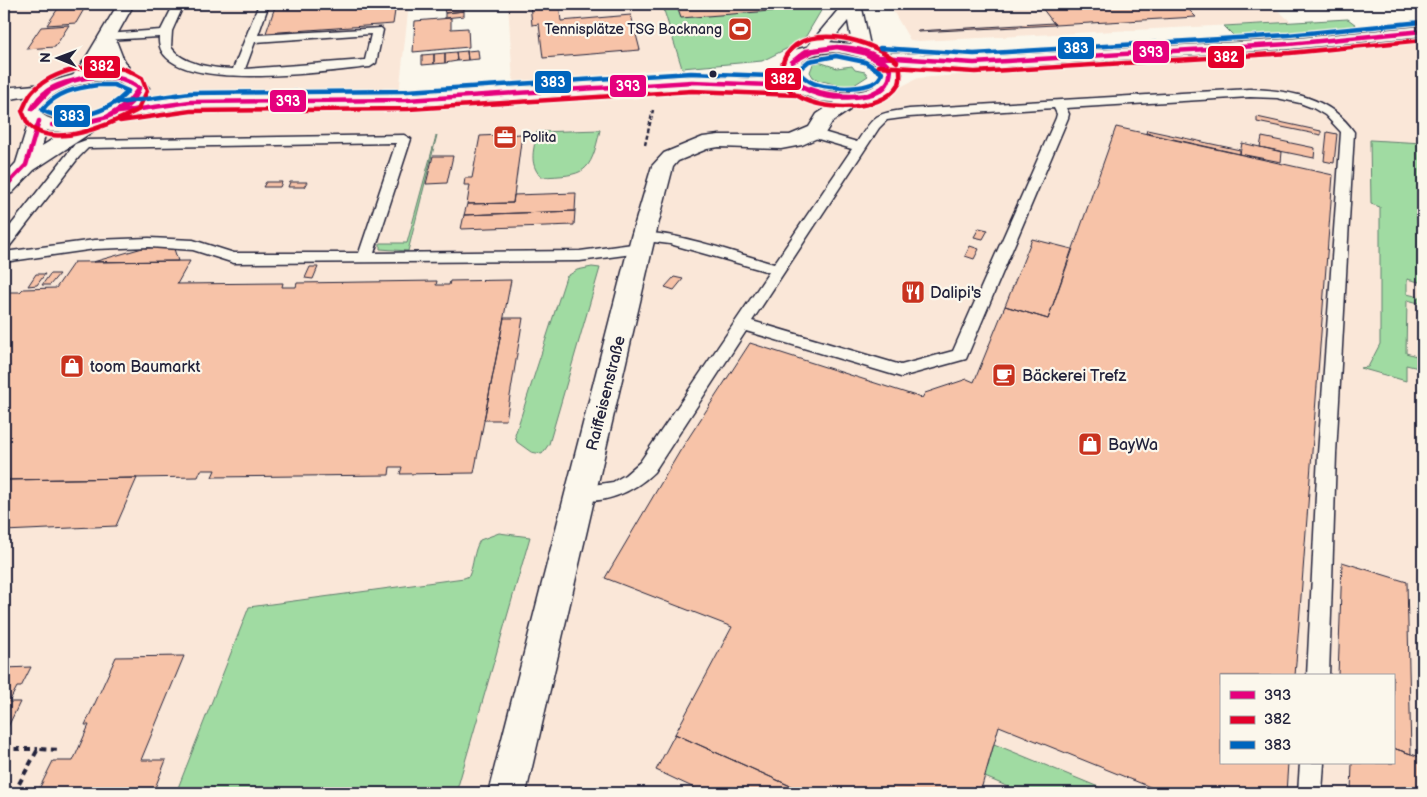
<svg xmlns="http://www.w3.org/2000/svg" width="1427" height="797" viewBox="0 0 1427 797" font-family="'Balsamiq Sans',sans-serif">
<style>
.built{fill:#fae7d8;fill-rule:evenodd}
.green{fill:#a0dba2;stroke:#617e6e}
.building{fill:#f7c3a8;stroke:#22223b}
.lines{fill:none;stroke-linecap:round;stroke-linejoin:round}
.service-casing{stroke:#22223b;stroke-width:3}
.minor-casing{stroke:#22223b;stroke-width:3}
.tertiary-casing{stroke:#22223b;stroke-width:3}
.path-far1{stroke:#22223b;stroke-width:2.5;stroke-dasharray:4 2.5;stroke-linecap:butt}
.path{stroke:#22223b;stroke-width:4;stroke-dasharray:6 4.5;stroke-linecap:butt}
.service{fill:#fbf7ec;fill-rule:evenodd}
.minor{fill:#fbf7ec;fill-rule:evenodd}
.tertiary{fill:#fbf7ec;fill-rule:evenodd}
.bus-1-casing{stroke:#fbf7ec;stroke-width:7}
.bus-2-casing{stroke:#fbf7ec;stroke-width:7}
.bus-3-casing{stroke:#fbf7ec;stroke-width:7}
.bus-1{stroke:#e5007d;stroke-width:4.5}
.bus-2{stroke:#e4002b;stroke-width:4.5}
.bus-3{stroke:#0065bd;stroke-width:4.5}
.bus-dot{fill:#22223b;stroke:#fbf7ec;stroke-width:2}
.labels{text-anchor:middle;stroke-width:4.5;stroke-linejoin:round;paint-order:stroke}
.far-poi-label{font-size:14px;fill:#22223b;stroke:#fbf7ec;text-anchor:end}
.poi-label{font-size:16px;fill:#22223b;stroke:#fbf7ec;text-anchor:start}
.street-label{font-size:16px;fill:#22223b;stroke:#fbf7ec}
.line-badge{stroke:#fbf7ec;stroke-width:2}
.badge-label{font-size:14px;text-anchor:middle;font-weight:bold;fill:#fff}
</style>
<rect width="100%" height="100%" fill="#fbf7ec"/>
<filter id="ink" filterUnits="userSpaceOnUse"><feTurbulence type="fractalNoise" baseFrequency=".02" numOctaves="2"/><feDisplacementMap in="SourceGraphic" scale="10" xChannelSelector="R" yChannelSelector="G"/><feConvolveMatrix kernelMatrix="1 2 1 2 8 2 1 2 1" color-interpolation-filters="sRGB"/></filter>
<g filter="url(#ink)">
<path class="built" d="M4,4H409L397,111L522,105L773,90L807,100L857,101L894,90L918,78L1423,41V793H4ZM1221,676H1393V763H1221Z
M508,4H662L682,68L513,82Z
M889,4H1271L1291,22L919,41L910,40Z"/>
<path class="green" d="M662,4H825L806,36L788,48L762,61L682,68Z
M1348,19L1367,33L1241,43L1224,26Z
M819,62L837,68L852,66L855,70L865,72L868,76L854,85L842,86L818,80L813,77L810,72L813,64Z
M600,130C590,175 585,175 541,177C528,163 534,149 537,132Z
M437,135L408,251L380,249V243H407L436,136Z
M1370,140L1423,143V283L1407,279V294L1423,298V304L1407,300L1406,353L1423,358V369L1406,365V381L1360,368L1368,367L1380,344V207L1371,204Z
M592,267L600,268L549,444L542,454L531,452L517,442L515,435L566,277L577,270Z
M499,533L530,537L456,793H176L249,607L464,578L469,576C474,564 473,552 480,540Z
M994,744L1113,793H1023L985,777Z"/>
<path class="building" d="M61,4H87L76,23L47,25Z
M276,4H396L393,24L266,33Z
M444,4H464V7L444,9Z
M530,4H559L561,21L631,15L640,50L543,58L539,24L532,25Z
M676,4H807L809,8L681,18Z
M1039,4H1183L1196,17L1055,25Z
M464,7V11L445,13L444,9Z
M464,11V16L445,18V13Z
M451,18V29L468,28L469,47L413,52L415,21Z
M1054,23L1055,25L918,32L917,31Z
M69,25L55,47L26,49L41,27Z
M478,50L479,59L468,60L467,51Z
M467,51L468,60L457,61L456,52Z
M456,52L457,61L445,63V53Z
M445,53V63L434,64V54Z
M434,54V64L422,65V55Z
M1257,117L1321,131V135L1257,122Z
M1116,127L1333,175L1295,676H1221V763H1288L1286,793H1165L999,726L980,793H806L675,734L732,627L605,578L680,451L750,343L922,398L925,393L967,379L974,382L1005,306L1048,319Z
M1147,130L1240,150V154L1146,133Z
M1327,132L1337,134L1334,163L1324,161Z
M522,134L513,203L467,204L470,185H464L465,178H472L480,136Z
M1262,137L1315,148L1314,158L1260,147Z
M1242,143L1282,152L1281,162L1240,154Z
M433,156H453L447,183L426,184Z
M266,182H282L280,187H263Z
M290,182H307L304,187H288Z
M576,193L575,211L464,215L467,204L513,203L514,195Z
M575,211L574,225L461,229L464,215Z
M979,228L988,230L983,239L974,237Z
M1032,239L1072,249L1048,319L1005,306Z
M171,240L178,261L93,262Z
M970,246L979,249L974,259L965,256Z
M190,261L177,284L283,283L282,287H296L297,283L437,281L436,285H449L450,281L511,280L474,473L400,474L402,467H390L389,475L212,477L215,470H201L198,477L4,480V289H10L8,292H20L23,289L56,288L74,262Z
M310,267H318L313,279L305,278Z
M36,274H45L37,285L28,286Z
M50,274H59L50,285H42Z
M674,277L683,279L674,290L665,287Z
M504,318H523L506,420H484Z
M137,478L116,526L4,531V480Z
M1342,562L1407,582L1411,754L1393,748V676H1338Z
M184,656L141,760H166L153,793H37L53,761H73L89,725H85L116,657Z
M31,667L21,687H17L9,702H20L4,735V668Z
M675,734L806,793H705L656,770Z
M1393,748L1423,758V793H1351L1352,763H1393Z"/>
<g class="lines">
<g class="service-casing">
<path id="service" d="M174,4H184L172,31L171,47C183,65 213,68 233,69L259,4H269L258,35L381,28L383,30L376,63L370,67C336,70 154,98 159,37L106,40L100,37L106,34L161,30ZM371,34L365,60L245,69L255,42Z
M1250,89C1290,90 1330,97 1354,132L1336,454L1329,676H1307L1318,454L1341,132L1325,115L1313,108L1300,103L1277,98L1250,97L1066,108L1069,114L1068,118L966,359L901,377L746,331L654,472C634,492 601,507 573,498L570,493L573,488L613,482L625,475L640,462L769,272L670,244L638,240L636,237L638,234C663,227 745,256 774,264L852,149L808,136L807,133L808,130L813,129L857,142C876,113 875,114 909,109ZM1054,108L1057,114L1056,118L953,351L901,365L752,321L879,128L887,120L909,117Z
M404,135L411,139L374,253L580,251L640,243L645,245L647,248L645,251L640,253L580,261L234,263L193,250L149,247L95,249L4,262V252L95,240L149,238L193,240L234,253H359L396,143L88,148L79,157L9,247L4,249V234L75,144L86,140Z
M1300,763H1324L1322,793H1298Z"/>
</g>
<g class="minor-casing">
<path id="minor" d="M118,4H134L115,38L122,56L134,77L132,81L125,83L118,81L105,57L87,82L80,84L73,82L71,78L84,61Z
M843,4H861L871,50L868,54L862,55L856,54L853,50L848,21L821,53L815,54L809,53L806,49L809,45Z
M856,91L863,93L866,97L863,101L832,122L824,135L802,145L781,149L719,147L707,149L678,161L673,167L655,237L526,793H488L631,237L652,166L664,153L703,137L719,135H790L809,127L817,114L849,93Z
M39,115L46,117L49,121L42,146L87,118L94,116L101,118L104,122L101,126L34,170L12,193L4,195V176L16,163L29,121L32,117Z"/>
</g>
<g class="tertiary-casing">
<path id="tertiary" d="M1423,26V36L1289,49L974,69L898,64L902,74L899,83L889,94L881,98L852,104L820,101L795,92L692,88L407,106L190,108L123,117L97,127L64,132L50,131L32,125L22,111L29,96L4,100V88C19,86 36,86 50,82C81,73 126,55 149,88L141,103L190,96L407,94L692,76L783,80L779,70L784,59L794,50L828,42L852,44L881,52L974,57L1289,39ZM835,52C847,53 904,64 876,85C859,98 804,94 797,70C804,54 820,53 835,52ZM97,81L118,82L129,89C119,112 63,132 42,114L44,103C57,88 79,84 97,81Z"/>
</g>
<path class="path-far1" d="M645,145L653,110"/>
<path class="path" d="M4,749H38
M14,793L38,749L60,750"/>
<use href="#service" class="service"/>
<use href="#minor" class="minor"/>
<use href="#tertiary" class="tertiary"/>
<g class="bus-1-casing">
<path id="bus-1" d="M837,47C857,48 876,51 889,67
M837,47L864,53L889,67
M879,57L974,63L1289,44L1423,31
M792,62L806,51L837,47
M792,62L813,51L837,47
M72,81C96,73 118,73 139,88
M72,81C96,75 118,74 139,88
M794,82C817,95 841,98 868,95
M794,82C816,99 841,100 868,95
M868,95C881,90 894,83 889,67
M868,95C883,92 890,85 891,69L889,67
M32,109C40,92 54,85 72,81
M32,109L49,91L72,81
M119,112L190,102L407,100L692,82L798,86
M107,117L126,105L139,88
M107,117C122,111 135,104 139,88
M52,125L77,124L107,117
M52,125L80,124L107,117
M4,188L26,165L39,121"/>
</g>
<g class="bus-2-casing">
<path id="bus-2" d="M897,62C873,40 809,22 787,54C783,59 782,67 780,73C782,77 784,83 787,87C807,113 882,115 899,84C901,80 900,74 900,69
M878,66L975,72L1290,53L1423,40
M136,111C111,124 53,150 29,125C26,121 24,115 22,111C25,105 28,96 33,91C54,69 96,62 124,69C130,71 136,75 142,78L147,91L138,110
M120,121L191,111L408,109L692,91L798,95"/>
</g>
<g class="bus-3-casing">
<path id="bus-3" d="M880,48L974,54L1288,35L1422,22
M836,56L865,62L882,73C877,93 827,89 813,83C806,80 802,76 797,71L809,61Z
M98,85H114L128,91C109,113 68,125 42,110C56,92 76,88 98,85Z
M118,103L190,93L407,91L691,73L798,77"/>
</g>
<use href="#bus-1" class="bus-1"/>
<use href="#bus-2" class="bus-2"/>
<use href="#bus-3" class="bus-3"/>
</g>
</g>
<defs>
<g id="stadium-square" transform="scale(1.25)"><rect x="-9" y="-9" width="18" height="18" rx="4" fill="#c8321e" stroke="#fbf7ec"/><path d="M0-5a6.5 5 0 1 0 0 10a6.5 5 0 1 0 0-10ZM-3.5-1.8h7v3.6h-7Z" fill="#fff"/></g>
<g id="office-square" transform="scale(1.25)"><rect x="-9" y="-9" width="18" height="18" rx="4" fill="#c8321e" stroke="#fbf7ec"/><path d="M-6-3h4V-5.5h4V-3h4V5H-6ZM-1-4.5V-3h2v-1.5ZM-6 0V1H6V0Z" fill="#fff"/></g>
<g id="restaurant-square" transform="scale(1.25)"><rect x="-9" y="-9" width="18" height="18" rx="4" fill="#c8321e" stroke="#fbf7ec"/><path d="M-5-6h1v4h1v-4h1v4h1v-4h1v5L-1.5 .5V6h-2V.5L-5-1ZM5-6V6H3V1.5H1.5Q1.5-4 5-6Z" fill="#fff"/></g>
<g id="shop-square" transform="scale(1.25)"><rect x="-9" y="-9" width="18" height="18" rx="4" fill="#c8321e" stroke="#fbf7ec"/><path d="M-5-2.5h2.3a2.7 3.5 0 0 1 5.4 0H5L5.5 6h-11ZM-1.5-2.5h3a1.5 2.3 0 0 0-3 0Z" fill="#fff"/></g>
<g id="cafe-square" transform="scale(1.25)"><rect x="-9" y="-9" width="18" height="18" rx="4" fill="#c8321e" stroke="#fbf7ec"/><path d="M-5.5-4.5H6V0H3Q3 3.5 0 3.5H-2.5Q-5.5 3.5-5.5 0ZM3-3.2v2h1.7v-2ZM-6 4.5H4V6H-6Z" fill="#fff"/></g>
</defs>
<g fill-rule="evenodd">
<use href="#stadium-square" x="740" y="29"/>
<use href="#office-square" x="505" y="137"/>
<use href="#restaurant-square" x="913" y="292"/>
<use href="#shop-square" x="72" y="366"/>
<use href="#cafe-square" x="1004" y="375"/>
<use href="#shop-square" x="1090" y="444"/>
</g>
<circle class="bus-dot" cx="713" cy="74" r="4.5"/>
<g class="labels">
<g class="far-poi-label">
<text x="722" y="34">Tennisplätze TSG Backnang</text>
<text x="522" y="142" text-anchor="start">Polita</text>
</g>
<g class="poi-label">
<text x="930" y="298">Dalipi's</text>
<text x="90" y="372">toom Baumarkt</text>
<text x="1022" y="381">Bäckerei Trefz</text>
<text x="1108" y="450">BayWa</text>
</g>
<g class="street-label">
<text transform="translate(605 393) rotate(-76)" y="6">Raiffeisenstraße</text>
</g>
</g>
<g class="line-badge">
<rect x="1057" y="36" width="38" height="24" rx="5" fill="#0065bd"/>
<rect x="1132" y="40" width="38" height="24" rx="5" fill="#e5007d"/>
<rect x="1207" y="45" width="38" height="24" rx="5" fill="#e4002b"/>
<rect x="83" y="55" width="38" height="24" rx="5" fill="#e4002b"/>
<rect x="764" y="67" width="38" height="24" rx="5" fill="#e4002b"/>
<rect x="534" y="70" width="38" height="24" rx="5" fill="#0065bd"/>
<rect x="609" y="74" width="38" height="24" rx="5" fill="#e5007d"/>
<rect x="269" y="89" width="38" height="24" rx="5" fill="#e5007d"/>
<rect x="53" y="104" width="38" height="24" rx="5" fill="#0065bd"/>
</g>
<g class="badge-label">
<text x="1076" y="53">383</text>
<text x="1151" y="57">393</text>
<text x="1226" y="62">382</text>
<text x="102" y="71">382</text>
<text x="783" y="84">382</text>
<text x="553" y="87">383</text>
<text x="628" y="91">393</text>
<text x="288" y="106">393</text>
<text x="72" y="121">383</text>
</g>
<rect width="1427" height="797" fill="none" stroke="#fbf7ec" stroke-width="20"/>
<rect x="10" y="10" width="1407" height="777" fill="none" stroke="#22223b" stroke-width="2" filter="url(#ink)"/>
<rect x="1220" y="674" width="175" height="90" fill="#fbf7ec" stroke="#a4a2a5"/>
<rect x="1230" y="691" width="25" height="8" fill="#e5007d" stroke="#a4a2a5"/>
<text x="1264" y="700" font-size="15" fill="#22223b">393</text>
<rect x="1230" y="716" width="25" height="8" fill="#e4002b" stroke="#a4a2a5"/>
<text x="1264" y="724" font-size="15" fill="#22223b">382</text>
<rect x="1230" y="741" width="25" height="8" fill="#0065bd" stroke="#a4a2a5"/>
<text x="1264" y="750" font-size="15" fill="#22223b">383</text>
<g transform="translate(58 58) rotate(271)" stroke="#fbf7ec" stroke-width="4" paint-order="stroke">
<path d="M0-4L9 19L0 12L-9 19Z" fill="#22223b"/>
<text y="-8" font-size="14" font-weight="bold" text-anchor="middle" fill="#22223b">N</text>
</g>
</svg>
